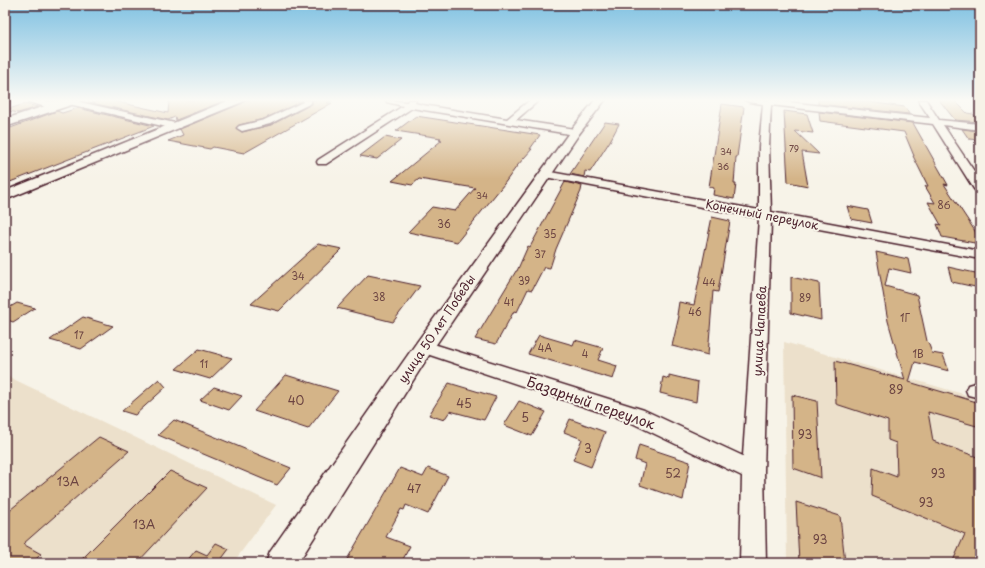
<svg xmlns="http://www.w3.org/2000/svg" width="985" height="568" viewBox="0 0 985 568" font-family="'Playpen Sans',sans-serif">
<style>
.built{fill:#ece0cb}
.building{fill:#d4b488;stroke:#4a1f2b}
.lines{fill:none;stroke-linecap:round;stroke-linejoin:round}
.minor-casing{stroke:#4a1f2b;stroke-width:3}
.tertiary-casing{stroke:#4a1f2b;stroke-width:3}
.secondary-casing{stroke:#4a1f2b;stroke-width:3}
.minor{fill:#f7f3e8;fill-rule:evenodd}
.tertiary{fill:#f7f3e8;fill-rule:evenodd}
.secondary{fill:#f7f3e8;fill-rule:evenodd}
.labels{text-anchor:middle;stroke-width:4;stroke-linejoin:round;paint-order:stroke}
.far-number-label{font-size:9px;fill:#6c4442}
.number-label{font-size:10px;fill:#6c4442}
.street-label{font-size:12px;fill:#4a1f2b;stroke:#f7f3e8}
.near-number-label{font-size:12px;fill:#6c4442}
.near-street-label{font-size:14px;fill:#4a1f2b;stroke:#f7f3e8}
</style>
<rect width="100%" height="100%" fill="#f7f3e8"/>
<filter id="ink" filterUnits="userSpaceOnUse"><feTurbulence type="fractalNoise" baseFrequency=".025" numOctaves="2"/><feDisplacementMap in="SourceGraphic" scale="8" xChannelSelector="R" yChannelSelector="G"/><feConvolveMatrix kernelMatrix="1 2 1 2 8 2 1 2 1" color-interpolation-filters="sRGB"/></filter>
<g filter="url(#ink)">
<path class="built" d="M784,342L980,399V563H787Z
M5,375L276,505L233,563H5Z"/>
<path class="building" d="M101,100H109L168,113L169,100H226L176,120L175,117L168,120L92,103Z
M245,100L302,101L264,119L239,125L236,128L242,132L271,125L312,104V100H332L327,103H332L244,153L213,147L210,149L168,141L183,135L180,129L243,103Z
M818,100H854L905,107L909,114L818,104Z
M939,100H954L967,113L973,114L980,122L955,120Z
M25,104L38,107L18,113L5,110Z
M722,104L744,107L737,157H736L734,184H736L734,199L713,195L714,188L709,187Z
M78,108L154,126L5,184V130L57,111L62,113Z
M784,111L807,114L813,133L795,131L819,154L802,152L808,186L788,182Z
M819,112L913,123L948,185L944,184L975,231L980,244L942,237L937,224L941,225L928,202L935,203L925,186H928L913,156H914L904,132L820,121Z
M416,116L540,135L530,149H532L517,166L504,184L457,242L408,232L432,207L455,211L475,188L419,179L412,185L392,181L442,140L439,139L441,138L396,131Z
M605,122L619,124L610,141L590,172L585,171L584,177L570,174Z
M962,129L980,131L978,140L969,139Z
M385,137L401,140L377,159L360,156Z
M565,182L582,186L581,191L556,249L550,268L544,267L532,290L528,289L517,312L514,311L496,344L475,339L516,271H517L528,246L530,247Z
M847,206L868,210L872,223L851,219Z
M712,217L730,221L718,292L713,291L708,355L672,346L679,316L677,315L679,302L694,305Z
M318,244L342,249L279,311L251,304Z
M876,252L908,259L911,273L889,268L885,286L917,295L927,341L928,342L932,353L943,355L949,371L915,362L909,382L980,403V427L928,412L933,441L980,458V563H952L965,534L872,496L873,468L897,477L896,443L888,440V421L836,404L835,361L905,380L888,321Z
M948,267L980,274V288L952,282Z
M368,275L420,286L393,322L337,308Z
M791,277L819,283L821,320L791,313Z
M17,303L35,308L13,322L5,319V310Z
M83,317L113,326L81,349L50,340Z
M539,335L573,345L575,340L603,348L598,360L617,366L613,379L528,354Z
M199,349L232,358L210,379L176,369Z
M286,375L338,391L308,429L254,411Z
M669,375L698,382L696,402L660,393L663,377L669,379Z
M159,379L166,387L135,415L122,411Z
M449,383L496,397L484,420L450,411L444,420L429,415Z
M214,387L242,396L229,410L200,400Z
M792,395L817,401L821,478L793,468Z
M519,401L546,412L532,436L504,425Z
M570,419L605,432L591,467L573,460L582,439L564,432Z
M174,420L291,468L277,485L158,435Z
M99,437L129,451L23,544L41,554L32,563H5V514Z
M639,445L690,462L683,500L640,485L645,464L635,460Z
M400,468L423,477L428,468L448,476L428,514L406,505L404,510L401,509L386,537L410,546L401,563H345Z
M170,471L207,488L137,563H78Z
M796,502L840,516L845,563H799Z
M216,543L229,549L220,561L225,563H185L196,550L207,555Z"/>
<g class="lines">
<g class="minor-casing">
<path id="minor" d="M28,100L46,101L71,100L175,123L180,126L175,129L69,104L46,107L29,102Z
M303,100H311V103L270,124L242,131L237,128L239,126L264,120L303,102Z
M386,100L407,102L408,100H416L415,103L423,105L507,119L530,100H539L516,120L575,129L580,132L575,135L412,108L326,164H318L317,162L318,160L403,106L387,102Z
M745,100H771L930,118L918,100H926L939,120L980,124V130L943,125L980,180V192L976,191L974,189L933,124L771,105L769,147L771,212L980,251V259L771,220L764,471L766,563H740L742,476L630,422L418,351L415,347L418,343L424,341L644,410L743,456L759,218L545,177L540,174L545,171L759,210V147L763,104L749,102Z
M975,383L980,384V398L968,395L966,390L968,385Z"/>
</g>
<g class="tertiary-casing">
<path id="tertiary" d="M230,100H244L242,102L5,200V191Z
M595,100H605L579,134L431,352L298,563H266L270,552L417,342L571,130Z"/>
</g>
<g class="secondary-casing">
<path id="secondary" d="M64,100H82L80,102L5,127V119Z"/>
</g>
<use href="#minor" class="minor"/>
<use href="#tertiary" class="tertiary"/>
<use href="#secondary" class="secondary"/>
</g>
</g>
<linearGradient id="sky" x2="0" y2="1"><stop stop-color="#7fc1e2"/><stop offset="0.56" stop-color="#fbfaf5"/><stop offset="1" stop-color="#fbfaf5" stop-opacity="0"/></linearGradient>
<rect width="985" height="179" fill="url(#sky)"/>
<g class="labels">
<g class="far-number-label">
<text x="794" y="152">79</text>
<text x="726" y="155">34</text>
<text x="723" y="170">36</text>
<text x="482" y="199">34</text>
</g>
<g class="number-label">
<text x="944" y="209">86</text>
<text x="444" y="228">36</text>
<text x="550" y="238">35</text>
<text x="540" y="258">37</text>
<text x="298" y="280">34</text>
<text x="524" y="285">39</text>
<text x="709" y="286">44</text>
<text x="379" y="301">38</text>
<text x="805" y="302">89</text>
<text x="509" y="306">41</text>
<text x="695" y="316">46</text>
<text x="905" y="322">1Г</text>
<text x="79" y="339">17</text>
<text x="545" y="352">4А</text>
<text x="585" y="358">4</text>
<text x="918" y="358">1В</text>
<text x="204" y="368">11</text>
</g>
<g class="street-label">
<text transform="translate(762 215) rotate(11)" y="4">Конечный переулок</text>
<text transform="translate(437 329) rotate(-56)" y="4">улица 50 лет Победы</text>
<text transform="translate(760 331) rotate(-87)" y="4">улица Чапаева</text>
</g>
<g class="near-number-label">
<text x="896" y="394">89</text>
<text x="296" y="405">40</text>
<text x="464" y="408">45</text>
<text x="525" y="422">5</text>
<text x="805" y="439">93</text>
<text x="588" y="453">3</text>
<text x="673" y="478">52</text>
<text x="938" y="478">93</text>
<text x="68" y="486">13А</text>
<text x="414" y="493">47</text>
<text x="926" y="507">93</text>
<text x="144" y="529">13А</text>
<text x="820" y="544">93</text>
</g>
<g class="near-street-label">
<text transform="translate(591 403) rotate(19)" y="5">Базарный переулок</text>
</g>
</g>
<rect width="985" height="568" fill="none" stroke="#f7f3e8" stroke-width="20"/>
<rect x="10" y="10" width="965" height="548" fill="none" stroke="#4a1f2b" stroke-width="1.5" filter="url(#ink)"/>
</svg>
